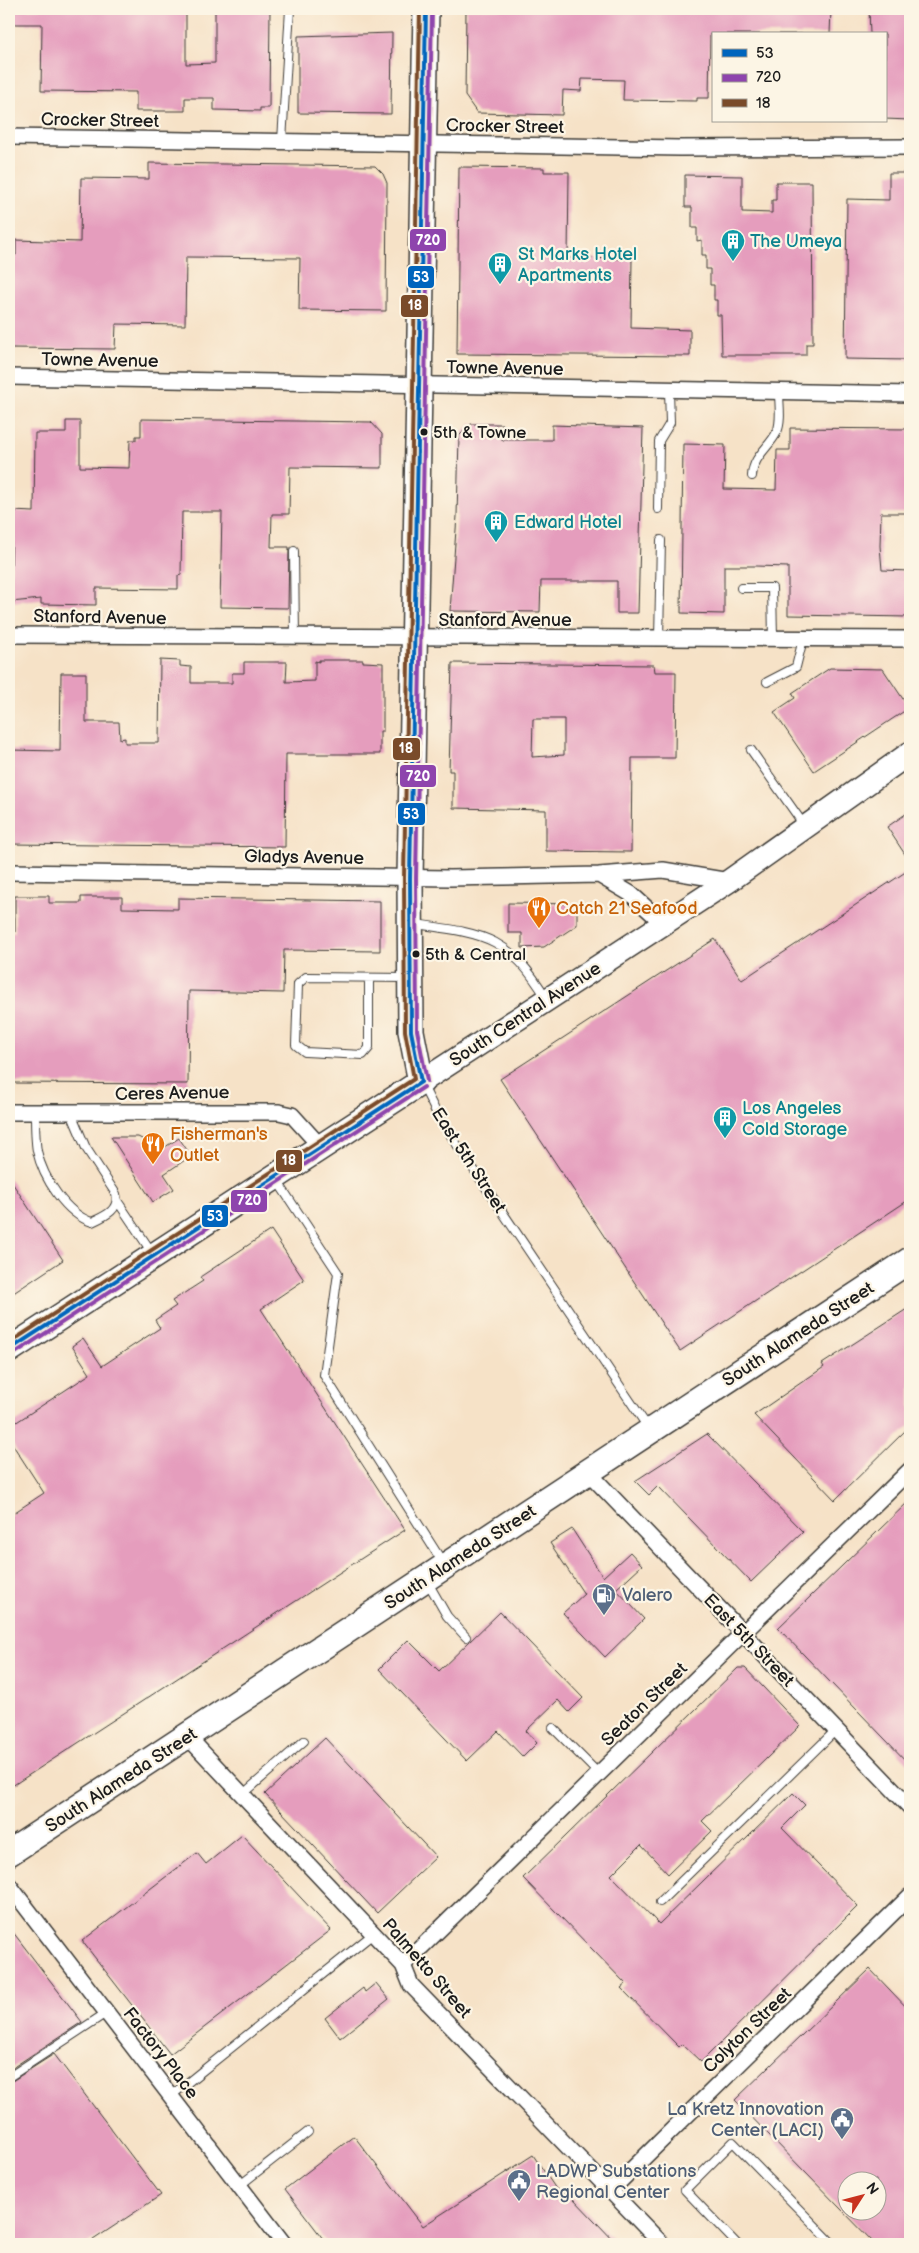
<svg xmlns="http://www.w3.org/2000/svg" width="919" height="2253" viewBox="0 0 919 2253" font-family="'Balsamiq Sans',sans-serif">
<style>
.building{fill:#e59dbd;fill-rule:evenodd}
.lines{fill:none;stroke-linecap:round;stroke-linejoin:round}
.lane-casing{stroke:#3d3a36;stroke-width:10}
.street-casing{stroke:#3d3a36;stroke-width:18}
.secondary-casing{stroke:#3d3a36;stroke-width:25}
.primary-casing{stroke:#3d3a36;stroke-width:28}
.lane{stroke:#fff;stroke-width:8}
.street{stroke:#fff;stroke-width:15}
.secondary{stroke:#fff;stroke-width:22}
.primary{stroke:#fff;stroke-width:25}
.bus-1-casing{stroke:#fcf5e5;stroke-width:8}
.bus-2-casing{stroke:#fcf5e5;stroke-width:8}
.bus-3-casing{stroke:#fcf5e5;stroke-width:8}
.bus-1{stroke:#0065bd;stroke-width:4}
.bus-2{stroke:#8e44ad;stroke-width:4}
.bus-3{stroke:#7a4b2a;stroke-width:4}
.bus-dot{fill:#1c1c1c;stroke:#fcf5e5;stroke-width:2}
.labels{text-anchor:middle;stroke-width:4.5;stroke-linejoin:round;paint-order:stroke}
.bus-label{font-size:17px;fill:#1c1c1c;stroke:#fcf5e5;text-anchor:start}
.street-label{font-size:18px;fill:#1c1c1c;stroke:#fcf5e5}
.culture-label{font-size:18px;fill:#0d838f;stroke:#fcf5e5;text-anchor:start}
.food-label{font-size:18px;fill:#c56008;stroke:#fcf5e5;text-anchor:start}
.service-label{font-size:18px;fill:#4e5e75;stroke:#fcf5e5;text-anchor:start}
.line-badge{stroke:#fcf5e5;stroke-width:2}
.badge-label{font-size:14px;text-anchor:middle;font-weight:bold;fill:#fff}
</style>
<rect width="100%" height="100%" fill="#fcf5e5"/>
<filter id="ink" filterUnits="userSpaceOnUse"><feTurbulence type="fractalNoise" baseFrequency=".02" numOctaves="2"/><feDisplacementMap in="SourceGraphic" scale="10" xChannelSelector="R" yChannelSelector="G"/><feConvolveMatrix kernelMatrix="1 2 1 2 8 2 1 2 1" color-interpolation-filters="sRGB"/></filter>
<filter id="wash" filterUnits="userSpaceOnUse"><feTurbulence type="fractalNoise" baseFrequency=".0096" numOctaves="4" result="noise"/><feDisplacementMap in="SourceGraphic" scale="20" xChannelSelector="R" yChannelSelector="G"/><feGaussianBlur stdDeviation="1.12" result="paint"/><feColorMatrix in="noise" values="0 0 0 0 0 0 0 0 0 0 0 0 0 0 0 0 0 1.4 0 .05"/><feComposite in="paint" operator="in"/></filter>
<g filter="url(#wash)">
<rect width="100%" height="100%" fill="#f6e2c7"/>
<g id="blocks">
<path class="building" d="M9,9H186V64L215,63V9H270L269,108H260V111L214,110V98H185V111H136V92L41,91L42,24H9Z
M466,9H831L830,34H710L709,98H697V101L623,100L624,80L582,79L581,91L563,90L562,115L477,113L465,96Z
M869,9H910V120L885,119V34H870Z
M392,33L391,114L298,113V36Z
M149,163L375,166L383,174L387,183L386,311L299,310L300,258L186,257L185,325L116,324L115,349L9,348V255H16V240L80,242L81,178L149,179Z
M459,167L544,168V172H569L568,258L632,259L631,328L690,330V356L457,354Z
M889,173H910V360L845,359L847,199L889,200Z
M685,175L742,176V212L772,213V200H776V182H812L813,344H806V355H722L721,315H717V300H714V285H710V269H706V255H702V240L697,241V228H692V207H685Z
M141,419L371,422L382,434V468L290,467L289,514H272L271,547H289L288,608L220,607L222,512H182L181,575L178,576V589L96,588V605L41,604V599L11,602L12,511L34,512L35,433H66V421H80V467L129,468L130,440H136V436H141Z
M471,424H503L502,440H552V425L643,428L638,613H617V581H541L540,612L450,611L457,516L459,436Z
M790,428L910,429V513H881L880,546L882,570L910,571V617L788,615V567L756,566H724V614L681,613L683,444L725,445L724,489L776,490L777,450H790Z
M160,660L180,661V666L191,667V683H232V673H244V662H287L286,682L315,681V661L319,662V660H363V662L383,663V731H380V754H286L285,847L9,844V750L60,751L61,673H86V722H119L120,739L125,738V743H159Z
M452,663L654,665L655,672H676L675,758H632L631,852L546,851V810L453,808V771H449ZM533,719H564V755L532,757Z
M830,668L883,669L909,708L814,771L774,712L795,698L792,693Z
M910,811V862L887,827Z
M910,869V1199L680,1351L500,1079L715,939L742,980Z
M15,896H49V903H81V897H122V908L178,909V898L380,901V951L284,950L283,993L189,991L188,1084L9,1083V932H15Z
M508,903L577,904V925L544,947L522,948V933H508Z
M111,1137H138L162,1149L179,1138L191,1156L164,1174L174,1189L153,1202Z
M9,1178L63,1260L9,1296Z
M271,1230L304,1280L261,1309L405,1530L9,1788V1516L44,1493L9,1439V1427L90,1374L72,1346L83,1338L102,1366L160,1328L155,1320L176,1306L172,1301L203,1281L200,1277Z
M910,1307V1426L835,1500L754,1415L824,1367L822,1364Z
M707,1434L803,1532L751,1582L658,1486L649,1495L635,1481Z
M910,1500V1765L778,1628Z
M572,1529L603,1577L630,1552L642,1565L616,1589L644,1619L605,1657L563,1613L584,1594L550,1543Z
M500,1612L583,1698L569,1712L558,1700L526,1731L537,1743L523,1757L498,1731L467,1761L379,1669L408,1640L439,1671Z
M738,1668H745L800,1726L702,1821L712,1831L668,1874L641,1845L611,1875L659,1924L793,1793L805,1805L782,1828L858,1906L701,2062L682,2044L679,2047L621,1988L626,1984L523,1878Z
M325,1738L436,1857L377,1913L265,1794Z
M242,1835L331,1930L170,2054L82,1941L197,1853L206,1864Z
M9,1927L82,2022L9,2070Z
M870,1969L910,2011V2244H875L735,2100ZM846,2180H876V2210H846Z
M376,1983L389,1999L340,2038L325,2018L363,1988L365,1992Z
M54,2054L161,2195L87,2244H9V2083Z
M354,2136L423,2226L533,2155L556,2189L573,2198L617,2244H327L285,2189Z"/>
</g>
</g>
<g filter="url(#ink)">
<use href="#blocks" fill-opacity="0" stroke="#3d3a36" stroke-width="1"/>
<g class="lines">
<g class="lane-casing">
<path id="lane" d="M282,141L290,9
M752,476C753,456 769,448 777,432C782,421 779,404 779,392
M658,509L659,441L670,423L669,390
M294,551L295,638
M741,588H772L773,639
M659,639L661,540
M767,682L796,667L803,639
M751,750L804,825
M415,924C485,934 508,935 547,999
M369,978V1048L363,1055L305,1052L296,1045L298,984L306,977L407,978
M423,1086L439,1118L649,1429
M35,1112C35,1125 35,1139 37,1151C43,1178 66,1214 92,1222C105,1216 120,1210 116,1194L86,1148L71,1113
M276,1179L338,1273L324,1375L443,1563
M118,1202L153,1254
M427,1581L447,1616L466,1637
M553,1728L599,1774
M242,1795L304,1741
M660,1902L836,1730
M9,2077L106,2013
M171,2096L373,1934
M239,2186L308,2132
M737,2244L685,2190L733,2142L833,2244"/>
</g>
<g class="street-casing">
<path id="street" d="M9,137L680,148L910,147
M9,377L910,394
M9,635L910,639
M9,872L450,878L599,875L663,870L729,881
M599,875L631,894L664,924
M9,1112H279L292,1115L321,1147
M588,1472L910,1807
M187,1736L403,1965L411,1985L662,2244
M9,1885L284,2244
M403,1965L910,1470
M610,2191L910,1896"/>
</g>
<g class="secondary-casing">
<path id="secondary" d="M421,1082L729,881L910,753"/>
</g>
<g class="primary-casing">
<path id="primary" d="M9,1350L421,1082L411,1031L410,878L426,9
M9,1853L910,1260"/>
</g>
<use href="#lane" class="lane"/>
<use href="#street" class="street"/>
<use href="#secondary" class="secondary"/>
<use href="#primary" class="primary"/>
<g class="bus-1-casing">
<path id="bus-1" d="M421,1082L411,1031L410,878L426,9
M9,1350L421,1082"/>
</g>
<g class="bus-2-casing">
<path id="bus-2" d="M427,1081L417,1030L416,878L432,9
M12,1355L424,1087"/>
</g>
<g class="bus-3-casing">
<path id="bus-3" d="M9,1343L414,1079L405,1031L404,878L420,9"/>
</g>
<use href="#bus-1" class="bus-1"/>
<use href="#bus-2" class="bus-2"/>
<use href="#bus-3" class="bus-3"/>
</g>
</g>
<defs>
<g id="building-pin" transform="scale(1.25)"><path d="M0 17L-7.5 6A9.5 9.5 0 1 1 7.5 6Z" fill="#0f9aa8" stroke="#fcf5e5"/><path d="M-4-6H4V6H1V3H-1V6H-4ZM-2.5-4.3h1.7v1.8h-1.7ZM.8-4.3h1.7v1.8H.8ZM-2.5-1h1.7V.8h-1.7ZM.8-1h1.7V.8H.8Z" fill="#fff"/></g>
<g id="restaurant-pin" transform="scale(1.25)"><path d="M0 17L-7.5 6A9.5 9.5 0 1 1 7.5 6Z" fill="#e8710a" stroke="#fcf5e5"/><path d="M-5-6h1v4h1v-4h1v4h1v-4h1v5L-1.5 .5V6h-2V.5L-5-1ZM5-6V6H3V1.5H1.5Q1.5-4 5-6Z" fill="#fff"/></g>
<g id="fuel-pin" transform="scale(1.25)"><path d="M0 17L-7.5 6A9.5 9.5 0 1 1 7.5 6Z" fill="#5c6f8a" stroke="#fcf5e5"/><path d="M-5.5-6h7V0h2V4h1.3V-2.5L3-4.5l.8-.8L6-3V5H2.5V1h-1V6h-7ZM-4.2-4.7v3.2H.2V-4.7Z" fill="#fff"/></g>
<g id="civic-pin" transform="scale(1.25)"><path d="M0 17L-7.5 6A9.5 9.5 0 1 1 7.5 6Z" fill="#5c6f8a" stroke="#fcf5e5"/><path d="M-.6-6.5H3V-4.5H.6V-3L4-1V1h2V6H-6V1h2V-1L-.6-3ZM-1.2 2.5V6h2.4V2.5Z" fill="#fff"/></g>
</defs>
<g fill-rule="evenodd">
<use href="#building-pin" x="733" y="241"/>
<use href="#building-pin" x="500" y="264"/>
<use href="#building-pin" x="496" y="522"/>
<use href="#restaurant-pin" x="539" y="908"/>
<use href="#building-pin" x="725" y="1118"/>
<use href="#restaurant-pin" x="153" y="1144"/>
<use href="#fuel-pin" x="604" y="1595"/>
<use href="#civic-pin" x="842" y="2119"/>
<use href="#civic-pin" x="519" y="2181"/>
</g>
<g class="bus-dot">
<circle cx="424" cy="432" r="4.5"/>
<circle cx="416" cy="954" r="4.5"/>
</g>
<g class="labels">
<g class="bus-label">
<text x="433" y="438">5th &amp; Towne</text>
<text x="425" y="960">5th &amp; Central</text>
</g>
<g class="street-label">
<text transform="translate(100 120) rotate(1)" y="6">Crocker Street</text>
<text transform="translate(505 126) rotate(1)" y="6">Crocker Street</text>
<text transform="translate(100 360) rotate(1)" y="6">Towne Avenue</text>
<text transform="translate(505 368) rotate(1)" y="6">Towne Avenue</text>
<text transform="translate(100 617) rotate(1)" y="6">Stanford Avenue</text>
<text x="505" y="626">Stanford Avenue</text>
<text transform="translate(304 857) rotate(1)" y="6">Gladys Avenue</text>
<text transform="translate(525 1014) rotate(-33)" y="6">South Central Avenue</text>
<text transform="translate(172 1093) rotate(-1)" y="6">Ceres Avenue</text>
<text transform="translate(469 1160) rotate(57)" y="6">East 5th Street</text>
<text transform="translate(798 1334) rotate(-33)" y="6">South Alameda Street</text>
<text transform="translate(460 1557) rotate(-33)" y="6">South Alameda Street</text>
<text transform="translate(749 1640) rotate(46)" y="6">East 5th Street</text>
<text transform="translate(644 1704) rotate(-44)" y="6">Seaton Street</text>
<text transform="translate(121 1780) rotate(-33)" y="6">South Alameda Street</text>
<text transform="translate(427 1968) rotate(49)" y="6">Palmetto Street</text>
<text transform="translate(747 2030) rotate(-44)" y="6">Colyton Street</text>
<text transform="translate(161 2053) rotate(52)" y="6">Factory Place</text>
</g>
<g class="culture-label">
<text x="750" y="247">The Umeya</text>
<text x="518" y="260">St Marks Hotel<tspan x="518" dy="21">Apartments</tspan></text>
<text x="514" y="528">Edward Hotel</text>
<text x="742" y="1114">Los Angeles<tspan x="742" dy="21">Cold Storage</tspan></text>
</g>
<g class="food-label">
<text x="556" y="914">Catch 21 Seafood</text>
<text x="170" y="1140">Fisherman's<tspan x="170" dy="21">Outlet</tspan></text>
</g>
<g class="service-label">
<text x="622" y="1601">Valero</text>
<text x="824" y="2115" text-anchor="end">La Kretz Innovation<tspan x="824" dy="21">Center (LACI)</tspan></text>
<text x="536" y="2177">LADWP Substations<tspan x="536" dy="21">Regional Center</tspan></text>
</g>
</g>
<g class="line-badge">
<rect x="409" y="228" width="38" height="24" rx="5" fill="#8e44ad"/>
<rect x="407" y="265" width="28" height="24" rx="5" fill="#0065bd"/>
<rect x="400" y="294" width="29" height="24" rx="5" fill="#7a4b2a"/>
<rect x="392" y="737" width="29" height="24" rx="5" fill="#7a4b2a"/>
<rect x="399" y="764" width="38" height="24" rx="5" fill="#8e44ad"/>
<rect x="397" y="802" width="29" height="24" rx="5" fill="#0065bd"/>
<rect x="275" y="1149" width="28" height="24" rx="5" fill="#7a4b2a"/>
<rect x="230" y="1189" width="38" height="24" rx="5" fill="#8e44ad"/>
<rect x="201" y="1204" width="28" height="24" rx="5" fill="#0065bd"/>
</g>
<g class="badge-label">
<text x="428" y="245">720</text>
<text x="421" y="282">53</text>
<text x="415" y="310">18</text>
<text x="406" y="753">18</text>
<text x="418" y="781">720</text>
<text x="411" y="819">53</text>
<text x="289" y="1165">18</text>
<text x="249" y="1205">720</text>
<text x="215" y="1221">53</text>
</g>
<rect width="919" height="2253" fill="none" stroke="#fcf5e5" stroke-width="30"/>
<rect x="712" y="32" width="175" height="90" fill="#fcf5e5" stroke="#a29e95"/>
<rect x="722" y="49" width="25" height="8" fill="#0065bd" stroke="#a29e95"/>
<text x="756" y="58" font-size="15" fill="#1c1c1c">53</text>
<rect x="722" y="74" width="25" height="8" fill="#8e44ad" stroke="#a29e95"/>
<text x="756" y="82" font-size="15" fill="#1c1c1c">720</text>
<rect x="722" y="99" width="25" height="8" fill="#7a4b2a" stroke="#a29e95"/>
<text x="756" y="108" font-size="15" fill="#1c1c1c">18</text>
<g transform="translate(862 2196) rotate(54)"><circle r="24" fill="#fcf5e5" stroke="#a29e95"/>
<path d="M0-4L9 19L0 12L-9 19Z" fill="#c8321e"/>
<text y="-8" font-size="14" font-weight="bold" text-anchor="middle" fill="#1c1c1c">N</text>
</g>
</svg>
